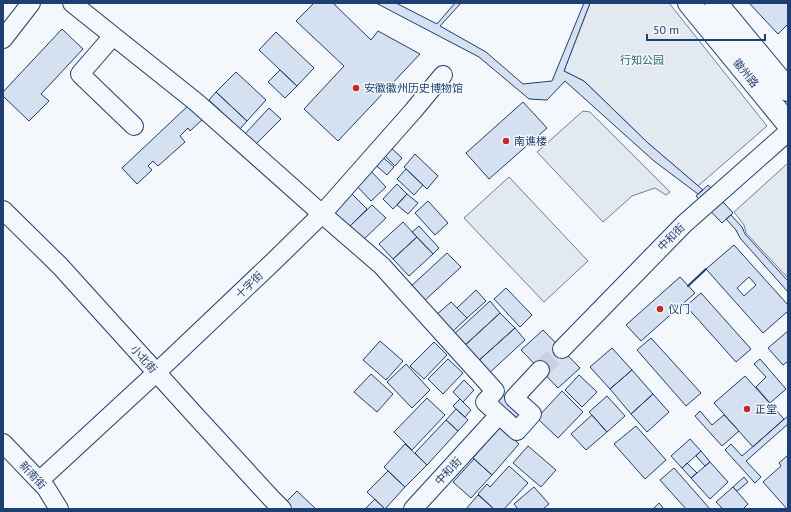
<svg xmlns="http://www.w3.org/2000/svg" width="791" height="512" viewBox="0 0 791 512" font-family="'PT Sans','Noto Sans SC',sans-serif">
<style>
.green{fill:#e3e9f0;stroke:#687fa3}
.building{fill:#d5e0f0;stroke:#1d3f73;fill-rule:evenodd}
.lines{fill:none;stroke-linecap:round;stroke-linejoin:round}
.minor-tunnel{stroke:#c9d2e0;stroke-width:18;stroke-dasharray:18 9;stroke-linecap:butt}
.minor-casing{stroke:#1d3f73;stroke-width:20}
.major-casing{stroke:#1d3f73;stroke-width:24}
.minor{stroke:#f4f7fb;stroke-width:18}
.major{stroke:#f4f7fb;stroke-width:22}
.wall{stroke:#1d3f73;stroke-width:2}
.poi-dot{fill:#c62828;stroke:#f4f7fb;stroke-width:1.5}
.labels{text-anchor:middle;stroke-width:3;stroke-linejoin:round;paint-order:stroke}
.park-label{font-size:11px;fill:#2c6c60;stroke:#f4f7fb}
.street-label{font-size:11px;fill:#1d3f73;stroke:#f4f7fb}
.poi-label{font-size:11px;fill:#1d3f73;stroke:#f4f7fb;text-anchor:start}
</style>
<rect width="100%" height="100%" fill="#f4f7fb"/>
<path class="green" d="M590,3H669L767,126L698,186L648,143L584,81L564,71Z
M583,111L590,112L670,192L666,195L655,188L632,196L603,222L537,152Z
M788,163V278L746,233L744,225L734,212Z
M509,177L588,261L544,302L464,218Z"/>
<path class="building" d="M314,3H333L371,40L378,31L420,54L338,141L304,109L344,66L296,21Z
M376,3H396L437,24L455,3H461L440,26L486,52L523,84L552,81L584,3H590L564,71L584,81L648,143L703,190L698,194L654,161L565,81L547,100L529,99L479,57Z
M749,3H788V24L778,34Z
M62,29L83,49L41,94L49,101L29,121L3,96V92Z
M276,32L314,68L297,86L259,50Z
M280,70L297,86L285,98L268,82Z
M236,72L266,100L247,121L216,92Z
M216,92L247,121L240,129L209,100Z
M523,102L547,128L489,179L466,153Z
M190,104L204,118L190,131L188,128L180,136L185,142L158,166L153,161L148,166L152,170L137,184L122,168Z
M269,108L281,119L255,145L244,135Z
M388,145L402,158L395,166L381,152Z
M379,154L394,167L387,175L372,162Z
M415,154L438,176L427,189L404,167Z
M368,168L386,187L371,201L353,182Z
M406,169L423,185L414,195L397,179Z
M397,184L407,194L393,209L383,199Z
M708,185L733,213L722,223L696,196Z
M349,191L367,209L349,227L331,209Z
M407,194L418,203L408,214L397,205Z
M428,201L448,223L435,235L415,213Z
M372,205L386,218L362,241L349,227Z
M731,215L742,227L745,234L788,281V292L740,238L736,230L726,219Z
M403,222L417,237L393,259L379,244Z
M419,226L439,248L433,254L412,232Z
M417,237L433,254L409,276L393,259Z
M734,245L788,305V311L763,333L706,269ZM749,277L756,285L744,296L737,288Z
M447,253L461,267L422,303L409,288Z
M680,277L695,293L641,341L626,325Z
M506,288L532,315L520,327L494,299Z
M476,290L486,301L467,318L457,308Z
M701,293L751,349L736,362L686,306Z
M490,301L500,313L462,348L451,337Z
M451,302L467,318L451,333L435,316Z
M500,313L515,328L476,363L462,348Z
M515,328L525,340L487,375L476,363Z
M543,330L580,368L558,388L521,350Z
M788,331V361L783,365L768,348Z
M651,338L701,393L686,406L637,350Z
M380,341L403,361L386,380L363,360Z
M434,342L447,355L424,379L410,366Z
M612,348L632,370L610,389L590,367Z
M448,359L463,373L443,394L428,379Z
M760,359L786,389L770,403L756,387L766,377L754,364Z
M406,364L430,390L412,408L387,382Z
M632,370L653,394L631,414L610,389Z
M371,374L393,394L377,412L354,392Z
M579,375L597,392L582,407L565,390Z
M745,376L784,419L753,447L714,403Z
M464,380L474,390L463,402L453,392Z
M562,391L583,412L558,438L537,418Z
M502,394L525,415L517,423L495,403Z
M653,394L669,412L647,432L631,414Z
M607,396L625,416L607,432L589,412Z
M427,398L445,415L412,450L394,432Z
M460,399L471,410L465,417L453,406Z
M456,409L468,420L458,431L446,420Z
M700,411L712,425L724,415L739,431L722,446L695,416Z
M592,415L607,432L586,450L571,434Z
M788,416V424L746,461L761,477L755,483L725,450L731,444L742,456Z
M446,420L458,431L427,465L415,453Z
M636,426L666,460L645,479L614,444Z
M500,427L519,444L492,475L473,458Z
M690,439L701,451L682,468L671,456Z
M405,444L427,465L405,487L384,467Z
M528,446L556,470L541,487L513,463Z
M701,451L710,462L705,466L696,456Z
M788,455V509H787L763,482L781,466L779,463Z
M474,459L492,475L471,498L453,482Z
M710,462L728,482L710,499L691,478Z
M687,463L697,473L691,478L682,468Z
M509,466L528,483L504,509H494L478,494L487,484L490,487Z
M674,468L710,509H686L660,480Z
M388,471L405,487L385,509L367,492Z
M744,477L748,482L737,491L733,487Z
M534,487L549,504L543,509H518L514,504Z
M733,487L748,504L743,509H723L716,502Z
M297,491L316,509H289L284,504Z
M478,495L494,509H466Z
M375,499L385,509H365Z
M659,503L664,509H653Z"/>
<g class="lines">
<path class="minor-tunnel" d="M540,370L562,349"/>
<g class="minor-casing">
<path id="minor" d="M72,3L196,102L322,214L382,266L495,391L485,402L517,431L532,414L514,398L540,370
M113,36L80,74L134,126
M3,39L31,3
M3,210L60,266L194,414L271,498L282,509
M562,349L684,224L788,132
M3,443L46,488L59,509
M39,481L156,373L274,261L322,214L413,111L443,75
M413,509L499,415"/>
</g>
<g class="major-casing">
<path id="major" d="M689,3L788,124
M716,3L788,90"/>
</g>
<use href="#minor" class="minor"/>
<use href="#major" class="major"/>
<path class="wall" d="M688,286L706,269"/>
</g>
<g class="poi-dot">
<circle cx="356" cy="88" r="4"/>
<circle cx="506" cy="141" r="4"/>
<circle cx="660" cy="309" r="4"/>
<circle cx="747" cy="409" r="4"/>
</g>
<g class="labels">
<g class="park-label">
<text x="642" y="64">行知公园</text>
</g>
<g class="street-label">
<text transform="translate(746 73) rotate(51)" y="4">徽州路</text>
<text transform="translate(671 237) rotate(-45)" y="4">中和街</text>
<text transform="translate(249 285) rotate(-44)" y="4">十字街</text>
<text transform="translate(144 359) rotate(48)" y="4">小北街</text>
<text transform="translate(448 471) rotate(-47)" y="4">中和街</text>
<text transform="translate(33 475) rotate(47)" y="4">新南街</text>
</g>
<g class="poi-label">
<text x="364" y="92">安徽徽州历史博物馆</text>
<text x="514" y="145">南谯楼</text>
<text x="668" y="313">仪门</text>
<text x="755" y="413">正堂</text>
</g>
</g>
<rect width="791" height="512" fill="none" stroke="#1d3f73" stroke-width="8"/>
<path d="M647 34v6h118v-6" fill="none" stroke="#1d3f73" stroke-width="2"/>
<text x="653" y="34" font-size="12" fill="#1d3f73" stroke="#f4f7fb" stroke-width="3" paint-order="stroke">50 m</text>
</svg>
